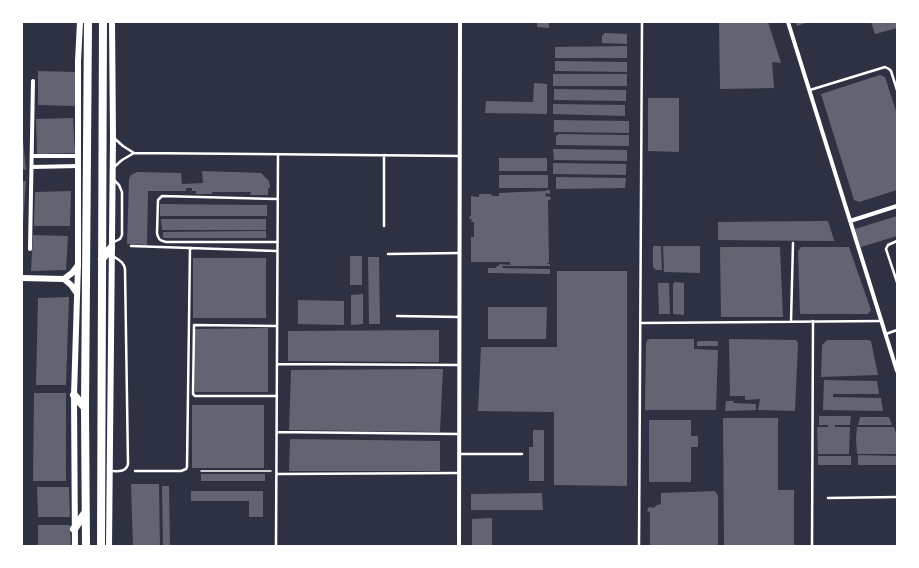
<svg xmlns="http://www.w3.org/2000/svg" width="919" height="568" viewBox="0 0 919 568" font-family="'Sofia Sans Condensed',sans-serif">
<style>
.building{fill:#626471}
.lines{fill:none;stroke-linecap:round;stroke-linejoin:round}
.path{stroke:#fff;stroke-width:1.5}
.service{stroke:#fff;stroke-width:2.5}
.minor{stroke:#fff;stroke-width:4}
.tertiary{stroke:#fff;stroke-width:6}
.primary{stroke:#fff;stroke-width:8}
</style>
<rect width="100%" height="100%" fill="#2d3142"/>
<path class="building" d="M537,22H549V28L537,27Z
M719,22H768L781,63L772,62L774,88L720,89Z
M796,22H808L797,26Z
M871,22H897V28L875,34Z
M604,33L627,34V44L602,43V35H604Z
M627,46V58H555V47Z
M555,61L627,62V72L555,71Z
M38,71L75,72L76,106L38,105Z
M553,74H627V86H553Z
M880,75L885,77L897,114V190L859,202L854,200L821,94Z
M534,83L547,84V114L485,113L486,101L533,102Z
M554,89L626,90V101L554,100Z
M648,98H679V152L648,151Z
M553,104L625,105V116L553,114Z
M73,118L75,153L37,154L36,119Z
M554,120L629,121V133L554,132Z
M559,134L629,135V146L556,145V136Z
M22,140H23L26,170L22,169Z
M553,149L627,150V161L554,160Z
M499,158H547V171H499Z
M553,163L626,164V175L553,174Z
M202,171L261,173L269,181L270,188H268V195H250L251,192H212V194H196V191H192V188H186V191H148L147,245L127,244L129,179L131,175L137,172L181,173L182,184L203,183Z
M499,175H548V188H499Z
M556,177L626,178L625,188L556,189Z
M22,181H26L23,223H22Z
M547,190H550V194L546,193L545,196L551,197L550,200H548L549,263H547V264H550V266H503L502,268L550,269V274L488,273V268H496L497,266H499V264L510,265V262H471V237H474V222H471L472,219H469L470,216H471V196L479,197V194H491L492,196H499V193L546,191Z
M71,191L70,226H34L35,192Z
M160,204L267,205V216H160Z
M897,216V236L861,247L855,229Z
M161,219H266V230H162Z
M828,221L834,240V241L718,240V222Z
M266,231V238H163V232Z
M33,235L68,236L66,270L31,271Z
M653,246H661L662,270H656L653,267Z
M663,246H700V273L664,272Z
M720,247H780L783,317H721Z
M801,247H849L871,310L868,314H800L798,251Z
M350,256H362V285H350Z
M368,257H379L380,324H369Z
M193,258H266V318H193Z
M557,271H627V486L554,485V412L478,411L481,347H557Z
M675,282L684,283V315L673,314V284Z
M658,283H669L670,314H659Z
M363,294V324L351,325V295Z
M69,297L66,385H36L38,298Z
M298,300L344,301V325L298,324Z
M488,307H547L546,339H488Z
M268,328V392H195V329Z
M439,330V362L288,361V331Z
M650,339H694V349L718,350L716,410H645L646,344L647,340Z
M729,339L796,340L798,343L795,411L758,410L760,399L745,400V396H730Z
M827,340H868L871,341L878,375L821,377L822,345Z
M698,341H716L718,342V346H697V342Z
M443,369L440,432L289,430L291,370Z
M824,380L877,381L879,394H833V397L881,398L883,411L823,410Z
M34,393H66V481H33Z
M726,401H734L733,403L756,404V410L725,411Z
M192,405H264V468H192Z
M819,416H851L850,425H835V427H850L849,454H818L817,427H828V425H819Z
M860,417H889L892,425H858Z
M723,418H778V490H794V546H724Z
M649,420H691V436H698V447H691V482H649Z
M857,427H894L897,436V454H857L856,439Z
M533,430H544V481H529V447H533Z
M290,439L440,441V471H289Z
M858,455L897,456V465H858Z
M818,456H851V465H818Z
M201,474H265V481H201Z
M131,484H159L160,546H133Z
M162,486H169L170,546H163Z
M37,487H69L70,517H38Z
M191,491H263V517H249V501H191Z
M715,491L718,496V546H650V512L647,511L648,508L650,507L653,508L657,505L661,504V493Z
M542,493L543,510H471V494Z
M492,518V546H472V519Z
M38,525H70L71,546H38Z"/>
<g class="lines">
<path class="path" d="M201,471H271"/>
<path class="service" d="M810,90L885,67L889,69L891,71L897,90
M114,138L123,146L134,153
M113,168L122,160L134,153L460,156
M384,226V155
M897,241L888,245L886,249L897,282
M277,242H166C160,241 158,239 157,233L158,200L162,196L278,199
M112,243L120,239L122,235V192L119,185L114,180
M131,246L277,251
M388,254L459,253
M397,316L459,317
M791,322L793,243
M641,323L882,321
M886,334L897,330
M277,364L459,365
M277,396H195L193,394L194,327V325L277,326
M277,432L459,434
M459,454H522
M110,471C117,471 126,473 128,464L125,269C124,262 119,260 113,256
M135,471H181L186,469L187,467L190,248
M277,474L459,473
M828,498L897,497
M276,546L278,154
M639,546L642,22
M812,546L813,321"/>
<path class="minor" d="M788,22L897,371
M32,156H78
M32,167L78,166
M850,221L897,206
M30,249L33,81
M459,546L460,22"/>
<path class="tertiary" d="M22,278L64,279L72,273L78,265
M64,279L71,285L76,292
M75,546L74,395L78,265V61L80,22
M109,546L113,137L112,22"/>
<path class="primary" d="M102,259L111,248
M74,395L85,408
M74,529L85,513
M86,546L85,408L88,22
M101,546L103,22"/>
</g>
<rect width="919" height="568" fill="none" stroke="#ffffff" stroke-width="46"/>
</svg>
